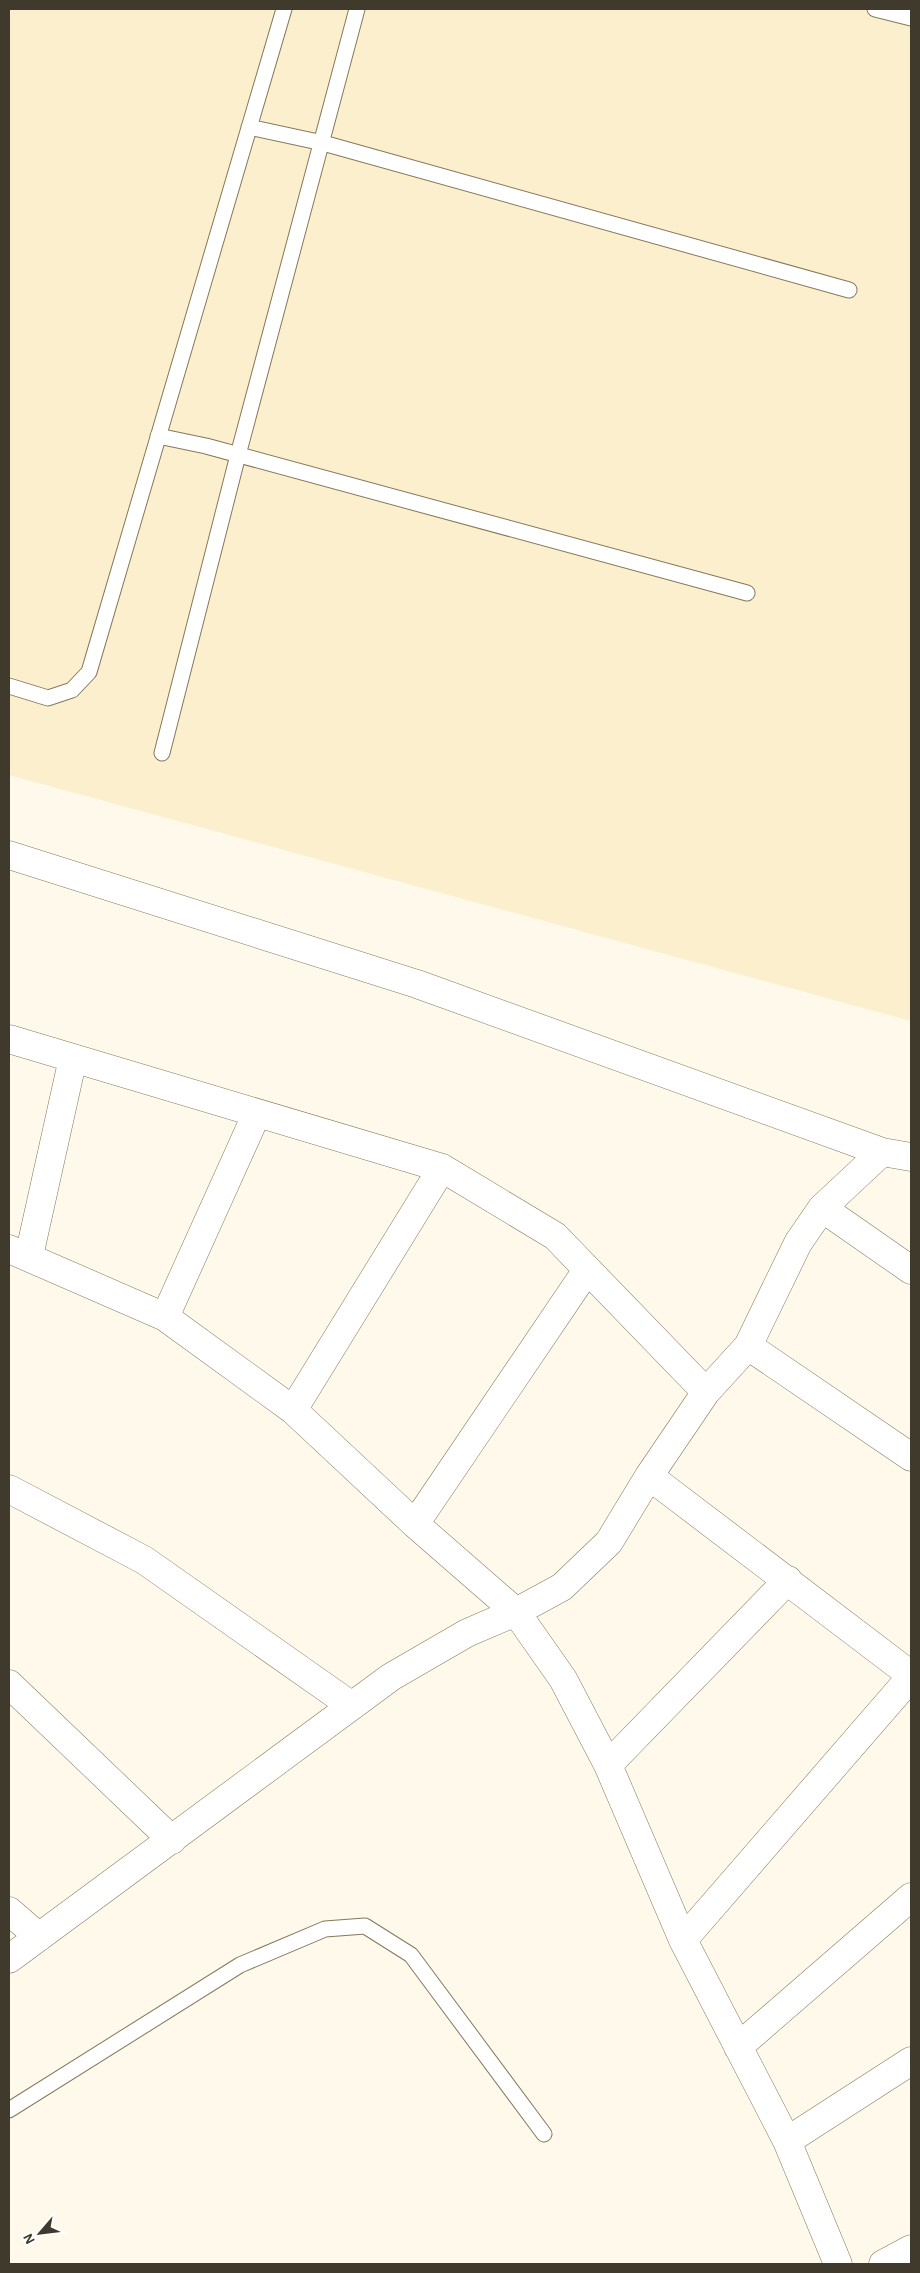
<svg xmlns="http://www.w3.org/2000/svg" width="920" height="2273" viewBox="0 0 920 2273" font-family="'Alegreya Sans',sans-serif">
<style>
.built{fill:#fcefce}
.lines{fill:none;stroke-linecap:round;stroke-linejoin:round}
.lane-casing{stroke:#85795a;stroke-width:17}
.street-casing{stroke:#85795a;stroke-width:29}
.lane{stroke:#fff;stroke-width:15}
.street{stroke:#fff;stroke-width:28}
</style>
<rect width="100%" height="100%" fill="#fff9ec"/>
<path class="built" d="M9,9H911V1021L9,775Z"/>
<g class="lines">
<g class="lane-casing">
<path id="lane" d="M875,9L911,18
M249,127L323,143L849,290
M158,436L206,446L747,593
M9,686L48,698L72,690L89,672L284,9
M162,753L238,455L357,9
M9,2110L240,1965L325,1929L365,1926L411,1955L544,2134"/>
</g>
<g class="street-casing">
<path id="street" d="M9,855L417,984L882,1152
M9,1039L442,1168L555,1236L706,1392
M822,1208L911,1270
M9,1249L165,1317L293,1410L415,1524L516,1612L563,1679L608,1765L683,1940L787,2141L838,2264
M29,1256L73,1058
M165,1317L257,1113
M748,1346L911,1457
M293,1410L442,1168
M649,1476L911,1675
M9,1489L144,1560L352,1706
M415,1524L587,1270
M9,1684L172,1840
M608,1765L788,1580
M9,1911L39,1937
M683,1940L911,1677
M9,1959L391,1677L467,1633L516,1612L562,1587L609,1542L649,1476L706,1392L748,1346L798,1243L822,1208L882,1152L911,1157
M738,2047L911,1897
M787,2141L911,2061
M883,2264L911,2249"/>
</g>
<use href="#lane" class="lane"/>
<use href="#street" class="street"/>
</g>
<rect width="920" height="2273" fill="none" stroke="#403a2d" stroke-width="20"/>
<g transform="translate(40 2233) rotate(242)" stroke="#ffffff" stroke-width="4" paint-order="stroke">
<path d="M0-4L9 19L0 12L-9 19Z" fill="#403a2d"/>
<text y="-8" font-size="14" font-weight="bold" text-anchor="middle" fill="#403a2d">N</text>
</g>
</svg>
